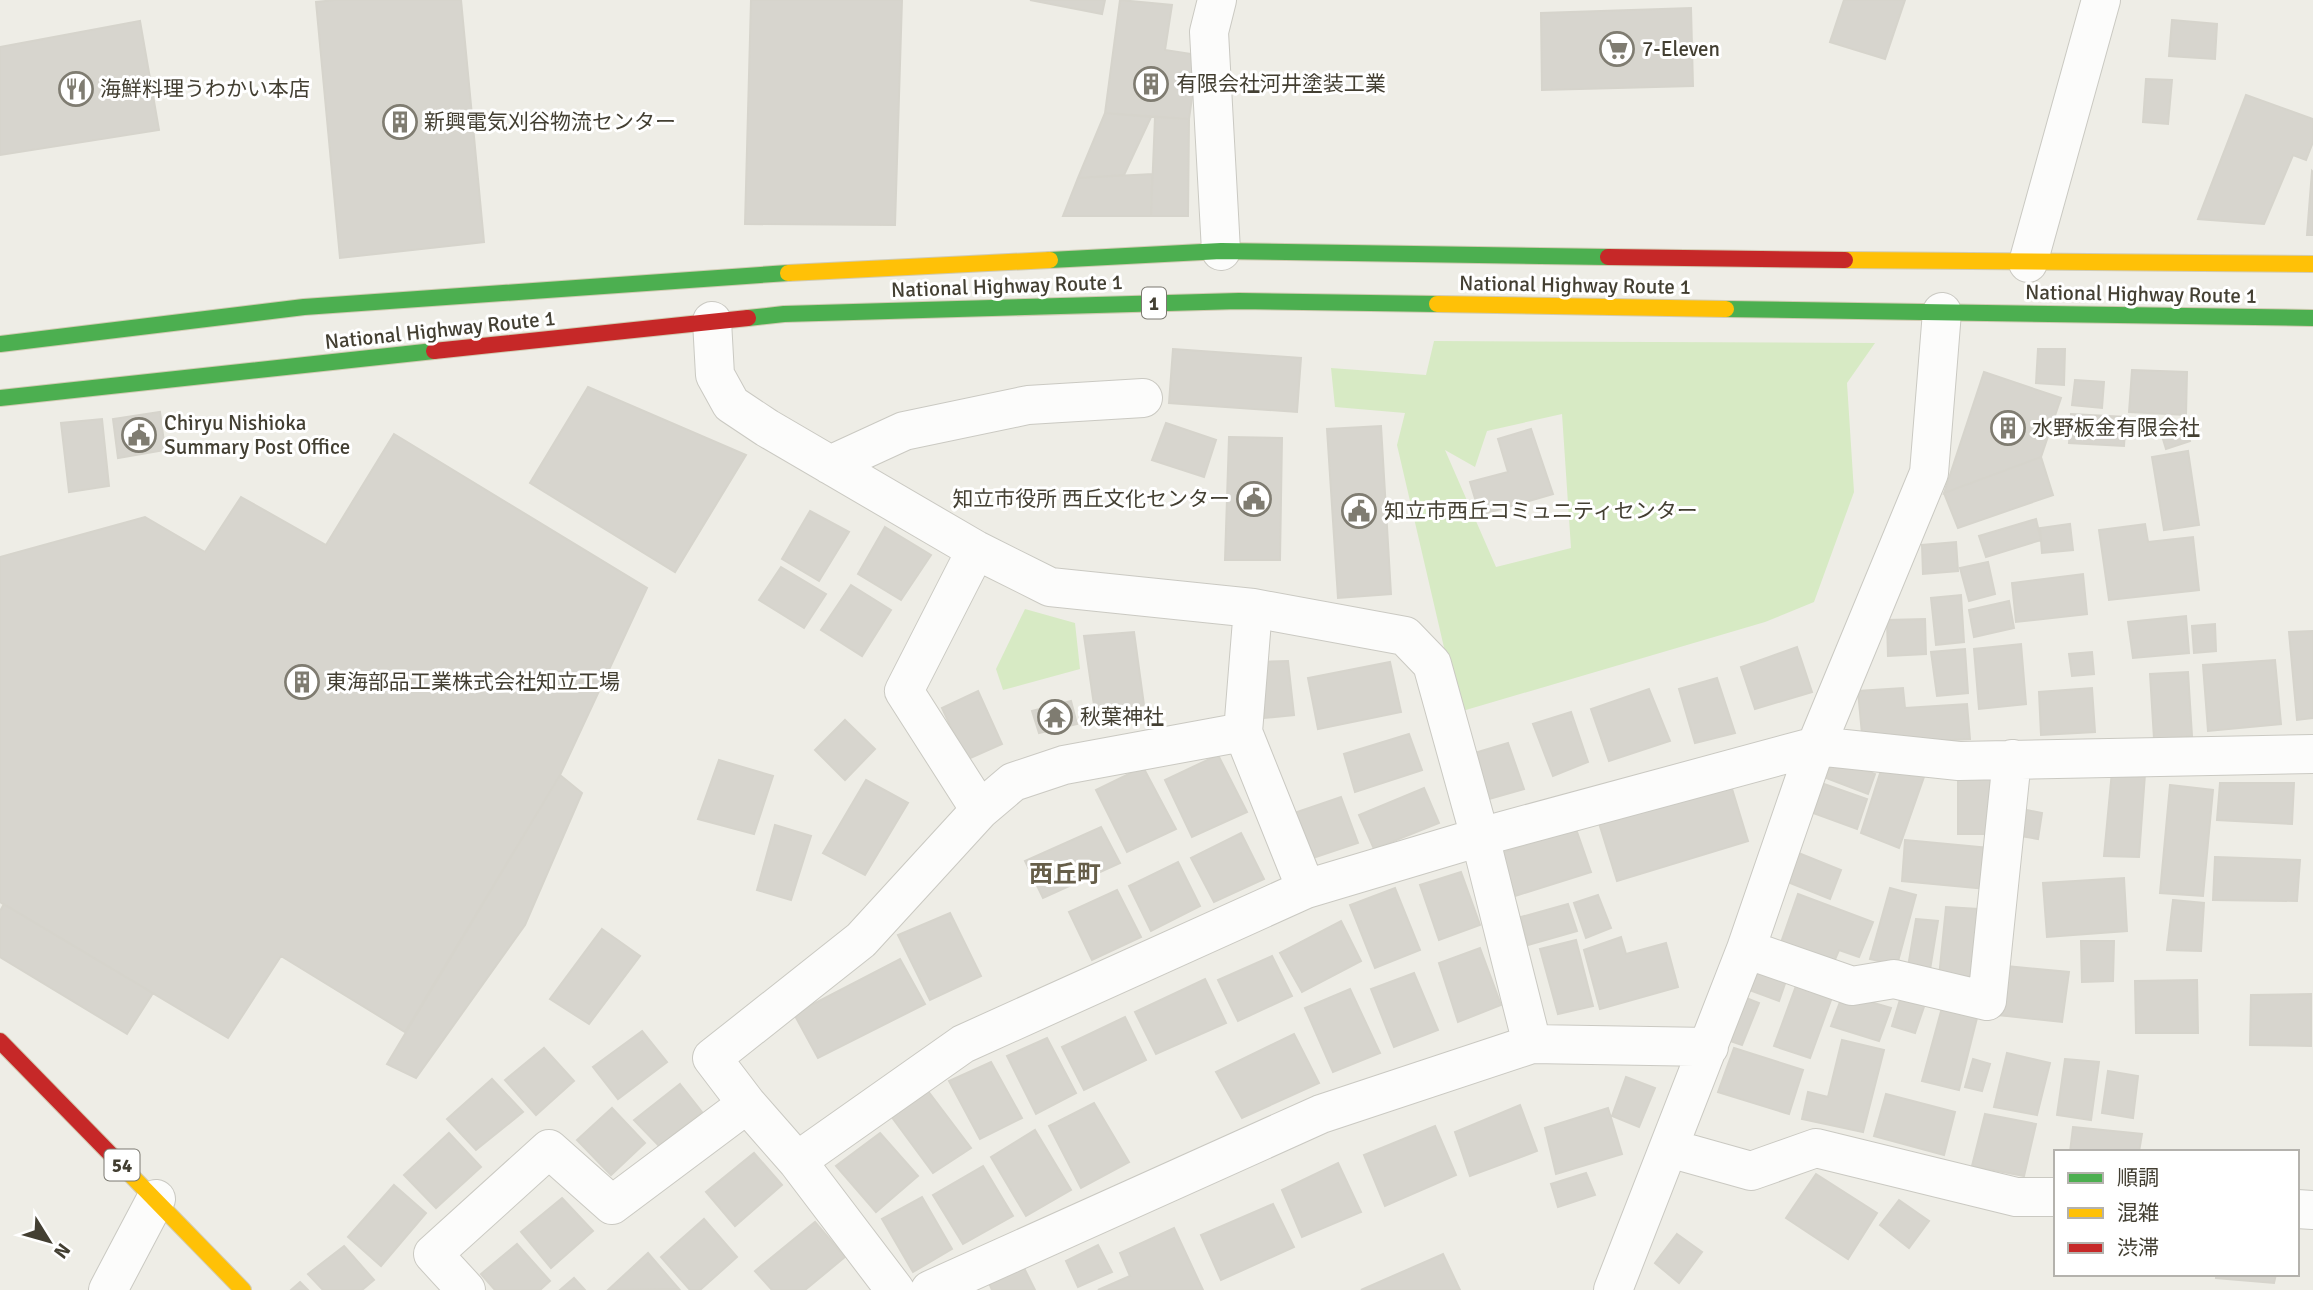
<svg xmlns="http://www.w3.org/2000/svg" width="2313" height="1290" viewBox="0 0 2313 1290" font-family="Signika,'Noto Sans JP',sans-serif">
<style>
.green{fill:#d7eac4;fill-rule:evenodd}
.building{fill:#d7d5ce;stroke:#d6d4cc;stroke-width:2}
.lines{fill:none;stroke-linecap:round;stroke-linejoin:round}
.street-casing{stroke:#cac9c2;stroke-width:40}
.fast-casing{stroke:#d1cbb2;stroke-width:18}
.slow-casing{stroke:#d1cbb2;stroke-width:18}
.jam-casing{stroke:#d1cbb2;stroke-width:18}
.street{stroke:#fcfcfb;stroke-width:38}
.fast{stroke:#4caf50;stroke-width:16}
.slow{stroke:#ffc107;stroke-width:16}
.jam{stroke:#c62828;stroke-width:16}
.labels{text-anchor:middle;stroke-width:6;stroke-linejoin:round;paint-order:stroke}
.shield{fill:#fff;stroke:#7b7970;stroke-width:2}
.shield-label{font-size:19px;font-weight:bold;fill:#433f32}
.poi-label{font-size:21px;fill:#433f32;stroke:#fff;text-anchor:start}
.street-label{font-size:21px;fill:#433f32;stroke:#fff}
.quarter-label{font-size:24px;font-weight:bold;fill:#665e49;stroke:#fff}
</style>
<rect width="100%" height="100%" fill="#eeede6"/>
<path class="green" d="M1434,341L1875,343L1847,383L1854,492L1814,602L1765,622L1459,712L1397,445L1405,413L1335,407L1331,368L1426,375ZM1562,414L1571,548L1496,567L1445,450L1475,467L1487,431Z
M1025,609L1075,623L1080,669L1003,690L996,669Z"/>
<path class="building" d="M335,0H461L484,242L340,258L316,2Z
M751,0H902L895,225L745,224Z
M1030,0H1105L1102,14Z
M1120,0L1172,5L1165,50L1198,55L1189,119L1105,113Z
M1844,0H1905L1885,59L1830,42Z
M1691,8L1693,86L1542,90L1541,13Z
M2172,20L2217,24L2215,59L2169,56Z
M140,21L159,130L0,155V47Z
M2146,79L2172,80L2168,124L2143,122Z
M2246,95L2313,119V142L2306,160L2293,155L2264,224L2198,219Z
M1105,113L1151,117L1124,175L1078,178Z
M1155,117L1189,119L1188,216H1151Z
M2312,171L2313,172V235H2307Z
M1152,174L1151,216H1063L1078,178Z
M1173,349L1301,358L1297,412L1169,403Z
M2038,349H2065L2064,385L2036,383Z
M2132,370L2187,372L2186,415L2129,412Z
M1984,372L2061,398L2041,457L1944,493Z
M2075,380L2104,382L2102,408L2072,405Z
M588,387L746,455L675,572L530,483Z
M160,412L165,450L118,458L113,419Z
M2071,414L2126,417L2124,446L2069,443Z
M102,419L109,486L69,492L61,423Z
M2184,420L2190,441L2166,449L2159,426Z
M1166,423L1216,440L1204,477L1152,460Z
M1381,426L1391,594L1338,598L1327,429Z
M1531,429L1553,494L1480,515L1470,482L1508,472L1498,439Z
M394,434L647,588L560,775L405,1032L281,956L228,1038L0,902V557L145,517L205,552L241,497L326,545Z
M1229,437L1282,438L1280,560H1225Z
M2188,451L2199,525L2164,530L2152,457Z
M2041,457L2053,495L1958,528L1944,493Z
M810,511L849,532L819,581L782,559Z
M2036,519L2041,540L1986,557L1979,536Z
M2070,524L2073,550L2042,553L2040,528Z
M2145,524L2148,542L2193,537L2199,590L2109,600L2099,530Z
M885,527L931,555L901,600L858,574Z
M1956,542L1958,571L1923,574L1922,545Z
M1988,562L1995,594L1969,601L1960,568Z
M781,567L826,594L804,628L759,600Z
M2083,574L2087,614L2016,622L2012,583Z
M851,585L891,610L862,656L821,630Z
M1961,595L1964,642L1936,645L1931,598Z
M2009,601L2014,628L1974,637L1969,610Z
M2186,616L2189,653L2133,658L2128,622Z
M1925,619L1926,654L1888,656L1887,620Z
M2215,624L2216,651L2194,653L2192,626Z
M2313,631V718L2297,720L2289,632Z
M1134,632L1144,705L1095,712L1084,636Z
M2021,644L2026,704L1979,709L1974,649Z
M1797,647L1812,692L1755,709L1741,667Z
M1965,649L1968,693L1937,696L1931,652Z
M2092,652L2094,674L2072,676L2069,654Z
M2275,660L2281,724L2208,731L2203,665Z
M1288,661L1294,715L1264,718L1258,662Z
M1390,662L1401,712L1318,729L1308,678Z
M2188,672L2192,736L2154,739L2150,674Z
M1717,678L1735,733L1695,743L1679,689Z
M1903,688L1905,708L1967,704L1970,739L1863,745L1858,691Z
M2092,688L2095,732L2041,735L2039,692Z
M1649,689L1670,741L1609,761L1591,709Z
M978,691L1002,744L966,760L942,708Z
M1071,701L1077,724L1039,733L1032,711Z
M1571,712L1588,762L1553,776L1533,724Z
M845,720L875,749L845,780L815,750Z
M1409,734L1422,770L1355,792L1344,754Z
M1508,743L1524,789L1482,801L1468,755Z
M1218,755L1247,812L1192,837L1165,780Z
M1834,758L1875,774L1868,794L1826,778Z
M719,760L773,776L754,834L698,819Z
M1883,764L1924,777L1899,848L1861,833Z
M1143,767L1176,829L1127,852L1096,790Z
M2112,771L2145,774L2139,857L2104,856Z
M560,775L582,793L525,925L416,1078L387,1064Z
M1958,778L1998,779L1997,834H1958Z
M1729,779L1748,841L1617,881L1598,820Z
M866,780L908,803L865,875L823,853Z
M2220,783H2294L2292,824L2217,820Z
M1824,784L1867,799L1857,829L1813,813Z
M2170,785L2213,790L2203,896L2160,893Z
M1424,788L1439,823L1374,849L1359,815Z
M1341,797L1358,843L1304,861L1288,815Z
M2017,808L2042,813L2038,839L2014,835Z
M775,825L811,836L791,900L757,890Z
M1101,827L1120,863L1043,898L1025,861Z
M1576,829L1591,872L1515,896L1501,853Z
M1241,833L1264,879L1214,902L1191,858Z
M1905,840L1989,848L1986,889L1902,881Z
M1796,852L1841,870L1830,899L1785,881Z
M2215,857L2300,860L2297,901L2213,900Z
M1178,862L1200,906L1151,931L1129,886Z
M1461,872L1480,925L1439,940L1420,885Z
M2124,878L2127,931L2047,937L2043,883Z
M1395,888L1420,950L1375,968L1350,905Z
M1890,888L1916,895L1897,965L1870,959Z
M1117,890L1141,937L1092,960L1069,912Z
M1798,894L1873,922L1859,957L1839,950L1831,969L1778,951Z
M1598,895L1611,928L1586,938L1574,903Z
M2173,900L2204,903L2201,951L2167,950Z
M4,904L153,993L127,1034L0,957V911Z
M1568,904L1577,931L1528,945L1521,917Z
M1946,907L1978,909L1972,979L1939,977Z
M950,913L981,976L930,1000L898,935Z
M1916,919L1938,921L1929,976L1907,973Z
M1341,921L1361,961L1302,992L1280,953Z
M602,929L640,956L589,1024L550,999Z
M1621,937L1626,954L1666,943L1678,987L1600,1009L1584,950Z
M1576,940L1593,1006L1558,1014L1540,949Z
M2081,941H2114L2113,981L2082,982Z
M1480,948L1501,1005L1458,1022L1439,963Z
M1272,956L1292,996L1238,1021L1218,980Z
M900,959L925,1004L818,1058L794,1014Z
M1752,962L1788,975L1779,1001L1741,987Z
M2006,966L2069,972L2062,1022L1998,1015Z
M1414,973L1438,1030L1394,1047L1371,989Z
M1800,975L1835,989L1810,1058L1774,1046Z
M1205,979L1226,1023L1156,1054L1135,1012Z
M2197,980L2198,1033H2136L2135,981Z
M1350,989L1380,1053L1333,1072L1305,1008Z
M1902,993L1926,1001L1915,1033L1892,1026Z
M1843,994L1891,1008L1879,1041L1831,1026Z
M2311,994V1046L2250,1045L2251,995Z
M1741,996L1759,1003L1742,1045L1724,1039Z
M1943,1004L1978,1014L1959,1090L1922,1081Z
M1125,1017L1146,1060L1084,1090L1062,1047Z
M642,1031L667,1062L618,1099L593,1067Z
M1294,1034L1319,1083L1242,1118L1216,1072Z
M1047,1038L1076,1093L1036,1114L1007,1056Z
M1842,1040L1884,1050L1863,1132L1802,1119L1808,1092L1828,1097Z
M544,1048L574,1081L536,1115L505,1080Z
M1734,1048L1803,1070L1789,1114L1718,1092Z
M2007,1053L2050,1063L2037,1115L1994,1107Z
M1973,1059L1990,1064L1982,1091L1965,1087Z
M2065,1059L2099,1062L2091,1120L2057,1115Z
M991,1062L1022,1118L980,1139L949,1081Z
M2108,1071L2138,1076L2133,1118L2102,1113Z
M1626,1077L1655,1088L1639,1127L1612,1116Z
M492,1079L523,1112L476,1150L447,1119Z
M680,1084L702,1112L659,1146L634,1120Z
M928,1091L971,1148L933,1173L891,1116Z
M1886,1094L1955,1112L1944,1155L1874,1136Z
M1094,1103L1129,1162L1081,1188L1049,1126Z
M1520,1105L1537,1151L1470,1176L1455,1132Z
M612,1108L645,1143L611,1175L577,1140Z
M1608,1108L1622,1154L1556,1174L1545,1128Z
M1985,1114L2036,1124L2024,1176L1972,1166Z
M1435,1126L1456,1175L1385,1206L1364,1155Z
M2073,1127L2142,1134L2139,1152H2070Z
M1035,1130L1071,1190L1026,1216L991,1157Z
M449,1133L481,1167L436,1208L404,1175Z
M880,1133L918,1176L876,1212L836,1166Z
M754,1153L782,1185L735,1226L706,1192Z
M1338,1163L1361,1212L1302,1237L1282,1190Z
M983,1166L1013,1216L963,1244L933,1195Z
M1586,1173L1595,1195L1558,1207L1551,1184Z
M1816,1174L1877,1213L1848,1259L1786,1218Z
M394,1185L426,1213L381,1266L348,1237Z
M922,1197L952,1249L913,1272L882,1219Z
M562,1198L593,1231L551,1268L521,1232Z
M1899,1200L1929,1221L1909,1248L1880,1225Z
M1273,1204L1294,1247L1221,1280L1201,1235Z
M704,1219L737,1257L700,1290H690L661,1257Z
M815,1222L845,1257L805,1290H772L755,1271Z
M1174,1228L1203,1290H1098L1130,1276L1120,1253Z
M1677,1234L1702,1252L1679,1283L1655,1263Z
M517,1244L550,1281L540,1290H495L481,1274Z
M1098,1245L1112,1272L1078,1287L1066,1261Z
M344,1246L374,1280L362,1290H323L308,1274Z
M648,1253L679,1289L608,1290Z
M1443,1254L1460,1290H1361Z
M1023,1266L1035,1290H992L989,1283Z
M2216,1274H2276L2274,1283L2216,1278Z
M574,1278L585,1290H560Z
M300,1282L308,1290H291Z"/>
<g class="lines">
<g class="street-casing">
<path id="street" d="M1217,0L1209,32L1221,251
M2028,263L2101,0
M712,321L715,375L731,404L767,428L976,550L1050,587L1253,608L1405,636L1432,664L1480,837L1532,1044
M830,465L904,431L1028,405L1143,398
M976,550L904,691L980,810
M1243,732L1306,889
M1746,949L1852,986L1894,979L1987,1001L2012,759
M1669,1148L1751,1171L1816,1148L2016,1197H2056
M797,1161L963,1044L1306,889L1480,837L1816,746L1959,761L2313,754
M2297,1209L2313,1210
M108,1290L156,1199
M466,1290L433,1254L549,1149L612,1205L747,1104
M895,1290L797,1161L747,1104L712,1058L861,940L980,810L1013,782L1064,765L1243,732L1253,608
M930,1290L1321,1114L1532,1044L1709,1047
M1613,1290L1746,949L1816,746L1929,473L1942,312"/>
</g>
<g class="fast-casing">
<path id="fast" d="M1050,260L1221,251L1608,257
M1726,309L2313,318
M748,318L784,314L1239,301L1437,304
M0,344L304,307L788,273
M0,398L434,351"/>
</g>
<g class="slow-casing">
<path id="slow" d="M1845,260L2313,264
M788,273L1050,260
M1437,304L1726,309
M124,1168L243,1290"/>
</g>
<g class="jam-casing">
<path id="jam" d="M1608,257L1845,260
M434,351L748,318
M0,1041L124,1168"/>
</g>
<use href="#street" class="street"/>
<use href="#fast" class="fast"/>
<use href="#slow" class="slow"/>
<use href="#jam" class="jam"/>
</g>
<defs>
<g id="supermarket-ring" transform="scale(1.75)"><circle r="9.5" fill="#fff" stroke="#7f7c71" stroke-width="1.5"/><path d="M-6-5.5h2.5l.6 2H6L4.5 2H-2.5L-4.4-4H-6ZM-1.5 3.2a1.3 1.3 0 1 0 .1 0ZM3 3.2a1.3 1.3 0 1 0 .1 0Z" fill="#7f7c71"/></g>
<g id="building-ring" transform="scale(1.75)"><circle r="9.5" fill="#fff" stroke="#7f7c71" stroke-width="1.5"/><path d="M-4-6H4V6H1V3H-1V6H-4ZM-2.5-4.3h1.7v1.8h-1.7ZM.8-4.3h1.7v1.8H.8ZM-2.5-1h1.7V.8h-1.7ZM.8-1h1.7V.8H.8Z" fill="#7f7c71"/></g>
<g id="restaurant-ring" transform="scale(1.75)"><circle r="9.5" fill="#fff" stroke="#7f7c71" stroke-width="1.5"/><path d="M-5-6h1v4h1v-4h1v4h1v-4h1v5L-1.5 .5V6h-2V.5L-5-1ZM5-6V6H3V1.5H1.5Q1.5-4 5-6Z" fill="#7f7c71"/></g>
<g id="civic-ring" transform="scale(1.75)"><circle r="9.5" fill="#fff" stroke="#7f7c71" stroke-width="1.5"/><path d="M-.6-6.5H3V-4.5H.6V-3L4-1V1h2V6H-6V1h2V-1L-.6-3ZM-1.2 2.5V6h2.4V2.5Z" fill="#7f7c71"/></g>
<g id="temple-ring" transform="scale(1.75)"><circle r="9.5" fill="#fff" stroke="#7f7c71" stroke-width="1.5"/><path d="M0-6L5-2H3V0L6.5 2.5H4V6H1.5V3h-3V6H-4V2.5H-6.5L-3 0V-2H-5Z" fill="#7f7c71"/></g>
</defs>
<g fill-rule="evenodd">
<use href="#supermarket-ring" x="1617" y="49"/>
<use href="#building-ring" x="1151" y="84"/>
<use href="#restaurant-ring" x="76" y="89"/>
<use href="#building-ring" x="400" y="122"/>
<use href="#building-ring" x="2008" y="428"/>
<use href="#civic-ring" x="139" y="435"/>
<use href="#civic-ring" x="1254" y="499"/>
<use href="#civic-ring" x="1359" y="511"/>
<use href="#building-ring" x="302" y="682"/>
<use href="#temple-ring" x="1055" y="717"/>
</g>
<g class="labels">
<g class="shield">
<rect x="1142" y="287.5" width="24" height="31" rx="5"/>
<rect x="104.5" y="1149.5" width="35" height="31" rx="5"/>
</g>
<g class="shield-label">
<text x="1154" y="310">1</text>
<text x="122" y="1172">54</text>
</g>
<g class="poi-label">
<text x="1642" y="56">7-Eleven</text>
<text x="1176" y="91">有限会社河井塗装工業</text>
<text x="100" y="96">海鮮料理うわかい本店</text>
<text x="424" y="129">新興電気刈谷物流センター</text>
<text x="164" y="430">Chiryu Nishioka<tspan x="164" dy="24">Summary Post Office</tspan></text>
<text x="2032" y="435">水野板金有限会社</text>
<text x="1230" y="506" text-anchor="end">知立市役所 西丘文化センター</text>
<text x="1384" y="518">知立市西丘コミュニティセンター</text>
<text x="326" y="689">東海部品工業株式会社知立工場</text>
<text x="1080" y="724">秋葉神社</text>
</g>
<g class="street-label">
<text transform="translate(1575 285) rotate(1)" y="7">National Highway Route 1</text>
<text transform="translate(1007 286) rotate(-2)" y="7">National Highway Route 1</text>
<text transform="translate(2141 294) rotate(1)" y="7">National Highway Route 1</text>
<text transform="translate(440 330) rotate(-6)" y="7">National Highway Route 1</text>
</g>
<g class="quarter-label">
<text x="1065" y="882">西丘町</text>
</g>
</g>
<rect x="2054" y="1150" width="245" height="126" fill="#ffffff" stroke="#b4b2ad" stroke-width="2"/>
<rect x="2068" y="1173" width="35" height="10" fill="#4caf50" stroke="#b4b2ad" stroke-width="2"/>
<text x="2117" y="1185" font-size="21" fill="#433f32">順調</text>
<rect x="2068" y="1208" width="35" height="10" fill="#ffc107" stroke="#b4b2ad" stroke-width="2"/>
<text x="2117" y="1220" font-size="21" fill="#433f32">混雑</text>
<rect x="2068" y="1243" width="35" height="10" fill="#c62828" stroke="#b4b2ad" stroke-width="2"/>
<text x="2117" y="1255" font-size="21" fill="#433f32">渋滞</text>
<g transform="translate(49 1241) rotate(127)" stroke="#ffffff" stroke-width="5" paint-order="stroke">
<path d="M0-5L12 26L0 18L-12 26Z" fill="#433f32"/>
<text y="-10" font-size="19" font-weight="bold" text-anchor="middle" fill="#433f32">N</text>
</g>
</svg>
